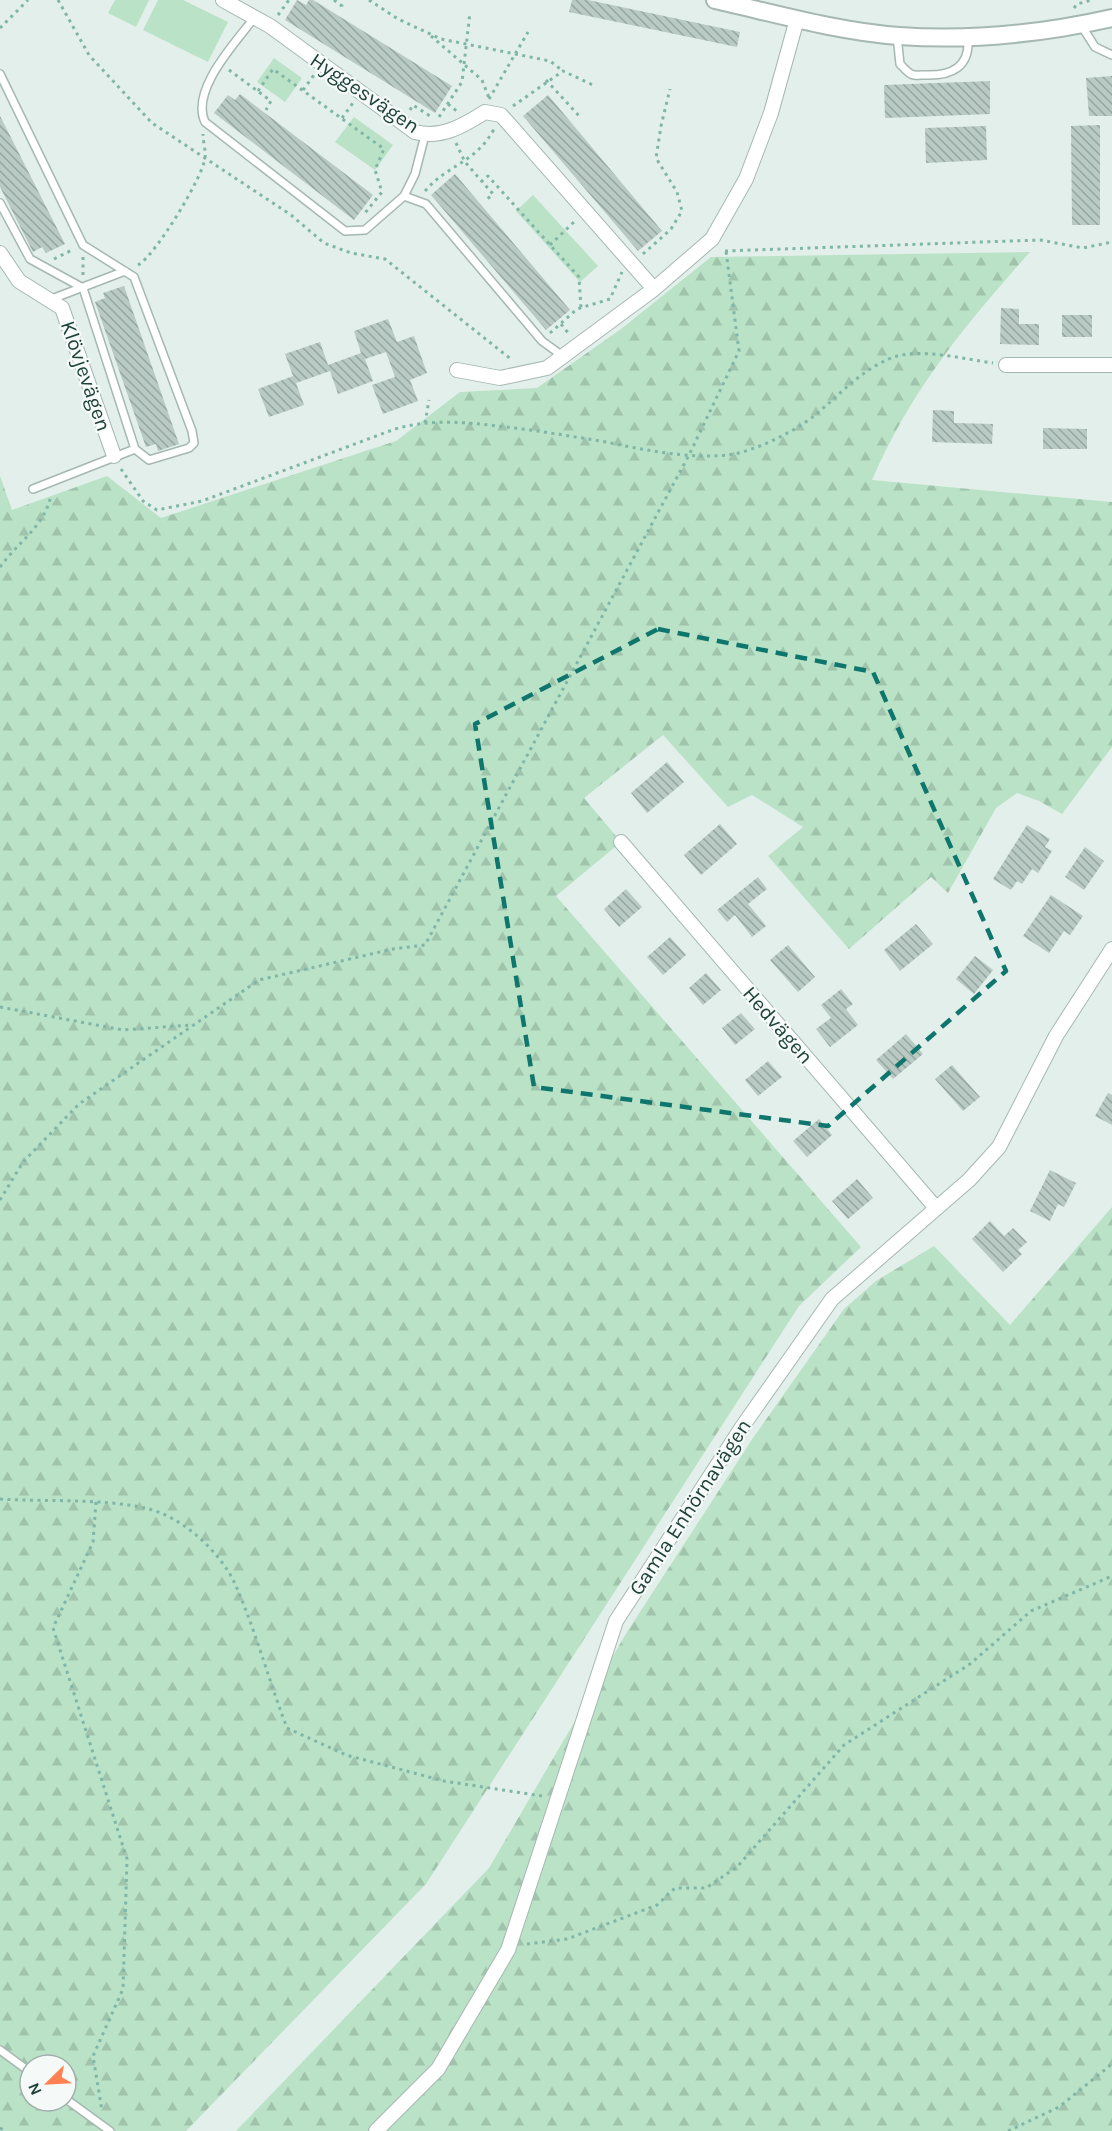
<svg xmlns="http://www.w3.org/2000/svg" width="1112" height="2131" viewBox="0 0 1112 2131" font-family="Karla,sans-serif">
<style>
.forest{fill:url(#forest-firs);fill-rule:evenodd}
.park{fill:#bae2c6}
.building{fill:url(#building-back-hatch)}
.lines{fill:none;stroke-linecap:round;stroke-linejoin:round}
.service-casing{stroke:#a5b8b2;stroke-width:10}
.minor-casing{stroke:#a5b8b2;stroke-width:16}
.tertiary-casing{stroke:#a5b8b2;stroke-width:20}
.path{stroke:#80b6a7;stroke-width:3;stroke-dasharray:3 4.5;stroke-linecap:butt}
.service{stroke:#fff;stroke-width:7}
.minor{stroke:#fff;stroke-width:14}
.tertiary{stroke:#fff;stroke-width:16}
.marked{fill:none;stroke:#0f766e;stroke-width:4.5;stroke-dasharray:12 8;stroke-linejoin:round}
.labels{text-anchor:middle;stroke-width:4.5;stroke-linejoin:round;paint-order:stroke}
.street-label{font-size:21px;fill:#20423a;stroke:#f5faf8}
</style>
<defs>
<pattern id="forest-firs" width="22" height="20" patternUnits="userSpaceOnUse" patternTransform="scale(1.5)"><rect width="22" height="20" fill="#bae2c6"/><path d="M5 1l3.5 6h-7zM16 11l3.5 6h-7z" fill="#a0c3ab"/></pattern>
<pattern id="building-back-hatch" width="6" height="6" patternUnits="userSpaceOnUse" patternTransform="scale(1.5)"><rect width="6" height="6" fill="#b8cac3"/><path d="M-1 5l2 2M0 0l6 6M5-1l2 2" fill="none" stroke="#95a69f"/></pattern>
</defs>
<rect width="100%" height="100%" fill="#e3efea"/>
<path class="forest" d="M1030,252C965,325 911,390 872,480L1112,502V747L1062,814L1039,801L1017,793L996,808L948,893L931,877L849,949L768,856L803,827L752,795L728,807L663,735L584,798L621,842L556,896L861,1247L799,1306L426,1884L186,2131H0V476L12,510L107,476L161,518L396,441L460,392L537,388L621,329L711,257ZM30,2065H66V2101H30Z
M1112,1207V2131H236L489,1868L627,1632L753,1438L844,1309L876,1281L934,1246L1010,1325Z"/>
<path class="park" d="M115,0H149L136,27L108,13Z
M158,0H183L228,22L208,62L143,30Z
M274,58L302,78L285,102L257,82Z
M354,117L393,145L375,170L335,142Z
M533,195L598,266L580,282L516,211Z"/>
<path class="building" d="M297,0L306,5L309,0H313L452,86L435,113L285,20Z
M572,0H588L740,32L737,47L569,12Z
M1112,76V116H1089L1086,78Z
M990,81V114L885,118L884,85Z
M240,94L373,195L354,220L214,113L228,95L235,100Z
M548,95L662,231L638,251L523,116Z
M0,116L65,244L46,253L42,247L33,252L0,187Z
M1100,125V225H1072L1071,126Z
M986,126L987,160L926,163L925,128Z
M455,174L570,310L546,330L431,195Z
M124,286L179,444L158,451L156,444L146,447L95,302L105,298L103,293Z
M1001,308L1019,309V324H1039V345L1000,344Z
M1062,315H1092V337H1062Z
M388,319L397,342L414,336L427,373L410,380L418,401L383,414L372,385L395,377L386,352L365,359L373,381L338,394L330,371L296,383L304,405L269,417L258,389L293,376L285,354L320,342L328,365L361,353L354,331Z
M933,410L954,411V423L993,424L992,444L932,442Z
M1043,428L1087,429V449H1043Z
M667,762L684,782L647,813L631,793Z
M720,824L737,844L701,875L684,855Z
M1027,825L1050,839L1045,847L1052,851L1038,873L1032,869L1022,884L1017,881L1011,890L993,879Z
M1085,847L1104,861L1084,890L1065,877Z
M758,877L767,889L748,904L766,926L752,937L735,915L727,922L717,910Z
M626,889L642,907L619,927L604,909Z
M1051,895L1083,916L1070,935L1064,931L1049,953L1023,936Z
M916,924L933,944L900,971L884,950Z
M670,937L686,955L663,975L647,957Z
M788,945L815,977L798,992L770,960Z
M975,956L993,970L974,994L956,979Z
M706,973L721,990L703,1005L689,988Z
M841,989L853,1004L846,1009L858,1025L830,1047L816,1029L831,1018L821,1005Z
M741,1013L755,1029L735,1045L722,1028Z
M906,1034L923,1054L893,1079L876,1060Z
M768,1061L782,1077L758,1096L745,1080Z
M952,1065L980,1097L963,1111L935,1079Z
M1108,1093L1112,1095V1125L1095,1116Z
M819,1119L832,1135L807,1157L793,1141Z
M1050,1170L1076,1183L1064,1207L1058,1204L1050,1221L1030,1211Z
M857,1179L873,1198L848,1219L832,1201Z
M990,1221L1004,1236L1013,1228L1027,1242L1018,1250L1022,1254L1003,1272L972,1239Z"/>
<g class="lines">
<g class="service-casing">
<path id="service" d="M254,18C236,42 190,90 205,122L345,231L365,230L404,196L426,204L542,341L564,357
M1081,25L1095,47L1112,55
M897,36L900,64C903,67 907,72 911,74C914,76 921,75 925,75C952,76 970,67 968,38
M0,74L83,245L134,277L192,431L194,443L189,448L149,460L135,449L83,288L30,259L0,203
M404,196L415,174L425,135
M49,300L125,271
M33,489L135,449
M0,2050L30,2072
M66,2099L110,2131"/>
</g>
<g class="minor-casing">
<path id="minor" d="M223,0L270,26L415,132C441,139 463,126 485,112L501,115L654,289
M0,253L19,281L62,308L114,456
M1006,365H1112
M457,370L500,378L547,368L654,289L712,239L746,179L771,113L797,19
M621,842L936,1208
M376,2131L438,2069L508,1950L616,1621L742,1427L832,1299L969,1180L999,1147L1056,1036L1112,949"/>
</g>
<g class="tertiary-casing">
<path id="tertiary" d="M715,0C773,13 839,32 899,36C971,41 1041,34 1112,18"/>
</g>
<path class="path" d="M58,0L89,55L152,123L291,215L324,243L351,253L385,259L512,360
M334,0L342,6V11
M369,0L398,19L441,39L550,61L563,71
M1074,8L1077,4L1092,0
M278,15L289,0
M0,28L28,0
M431,36L482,80L489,98
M229,70L271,101L266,110
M546,80L580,117
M303,90L314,75
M258,91L273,69L384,149L375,170L382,192L365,213
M489,99L528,32
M448,104L458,112
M513,106L563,71L593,85
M410,110L413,105L433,118
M439,117L462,82L470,12
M342,118L353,103
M456,143L465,162L493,194L485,201
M481,182L488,176L579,277L581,308
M425,191C448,164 476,163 494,129
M550,245L575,221
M725,251L1040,240L1083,248L1112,242
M643,254L671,229L682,211L677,192L656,158L661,126L670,89
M83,257V275
M54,259L72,250
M138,265C155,256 203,177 205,158C206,150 203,142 203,134
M561,324L569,334
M550,333L577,309L610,299L622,272
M425,423L429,400
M121,469L143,501L157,510L202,501L395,429C430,419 463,422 498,426C534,430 570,436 606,442C645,450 687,459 728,455C753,452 794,432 814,416C840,395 861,369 894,357C920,348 965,359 993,363
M0,567C18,542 45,526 51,495
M0,1007L123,1030L191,1025
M0,1200L23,1162L79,1104L259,980L393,949L425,945L689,455L739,351L726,251
M0,1499C48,1502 98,1498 145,1508C182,1516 221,1552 236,1586C256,1632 269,1681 287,1728L346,1755L444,1781L542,1796
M96,1502L93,1542L53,1628L127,1859L123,1989L93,2056L102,2111
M527,1944L567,1939L615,1921L657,1905L675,1888H706L737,1867L844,1745L970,1664L1031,1611L1112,1576
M0,2128L6,2131
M1008,2131L1059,2107L1112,2064"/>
<use href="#service" class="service"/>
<use href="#minor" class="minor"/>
<use href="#tertiary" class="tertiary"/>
</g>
<path class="marked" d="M658,629L873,672L1006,971L828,1126L534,1087L475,724Z"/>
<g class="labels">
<g class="street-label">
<text transform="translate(365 93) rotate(34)" y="7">Hyggesvägen</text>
<text transform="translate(86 376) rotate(71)" y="7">Klövjevägen</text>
<text transform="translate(778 1025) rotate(49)" y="7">Hedvägen</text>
<text transform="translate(690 1507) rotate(-57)" y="7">Gamla Enhörnavägen</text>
</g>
</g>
<g transform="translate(48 2083) rotate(246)"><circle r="28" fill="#f5faf8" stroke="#a0b0ac" stroke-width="1.5"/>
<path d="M0-4.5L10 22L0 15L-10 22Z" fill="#ff8151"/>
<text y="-9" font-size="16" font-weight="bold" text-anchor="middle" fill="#20423a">N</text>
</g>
</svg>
